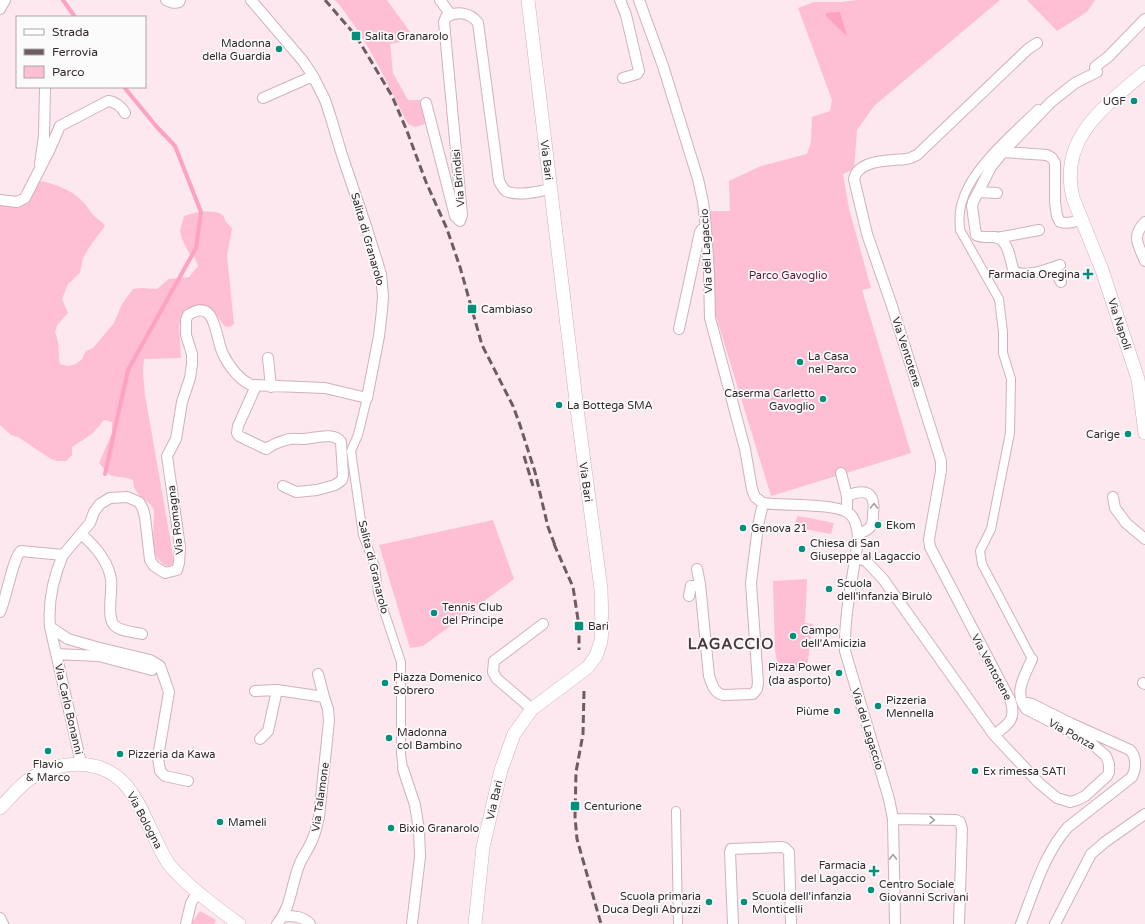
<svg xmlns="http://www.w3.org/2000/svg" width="1145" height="924" viewBox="0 0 1145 924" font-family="'Varela Round',sans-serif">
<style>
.green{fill:#febed3}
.water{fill:#fda2c1}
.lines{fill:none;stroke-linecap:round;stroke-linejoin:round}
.stream{stroke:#fda2c1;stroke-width:4}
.pedestrian-casing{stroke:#d2b1bb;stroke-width:10}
.minor-casing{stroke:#d2b1bb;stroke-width:12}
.tertiary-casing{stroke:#d2b1bb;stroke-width:14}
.pedestrian{stroke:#fff;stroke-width:8}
.minor{stroke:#fff;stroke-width:10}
.tertiary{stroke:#fff;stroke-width:13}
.rail{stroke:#6c5d62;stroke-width:3;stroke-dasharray:8 4;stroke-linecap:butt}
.oneway{stroke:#a59fa0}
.poi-dot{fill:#01907c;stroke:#fbfbfb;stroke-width:1.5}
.labels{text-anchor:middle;stroke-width:3.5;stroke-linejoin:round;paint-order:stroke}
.poi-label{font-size:11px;fill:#36292d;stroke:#fbfbfb;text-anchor:start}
.street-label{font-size:11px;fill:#36292d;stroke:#fbfbfb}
.park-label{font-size:11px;fill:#601236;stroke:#fbfbfb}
.district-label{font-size:15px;font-weight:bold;letter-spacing:1px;fill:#4f353e;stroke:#fbfbfb}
</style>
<rect width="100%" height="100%" fill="#fce8ee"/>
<path class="green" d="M335,0H387L415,39L390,44L393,73L408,100H423L425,124L415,127L408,124C386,81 366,36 335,0Z
M857,0H1000L874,106L857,130L854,169L843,174L849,209L871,288L862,290L911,453L771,496L715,313L709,211H730L729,181L761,166L807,154L811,142L812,117L830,111L832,100L798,8L814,2H842Z
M1027,0H1095L1087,12L1057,31Z
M40,181C56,184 74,191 84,203C88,207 90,212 94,216C98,220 102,221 105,226L90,246L83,258L80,273L68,284L62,299L68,313L57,325L55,333C61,345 57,352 60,364L68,366L76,364L82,359L86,351L93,348L114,323L122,304L133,289L141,288L157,289L169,279L189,277L198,266L195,258L189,253L182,239L180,231L184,216C196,212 212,209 223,215L226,222L232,228L227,256L234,324L230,327L224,326C212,306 212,308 189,309L181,318L179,326L181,358L144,359L143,372L145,395L173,555V566L169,567L163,564L156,557L153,544L154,510L151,505L138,494L134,487L133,480C125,476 117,478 110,475C106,472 102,466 99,463L112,433V422L104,420L92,434L72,447V455L66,461H58L51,459L18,437L11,435L0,425V205C27,208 27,202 40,181Z
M798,516L834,523L831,534L793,527Z
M493,520L514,579L423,646L410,648L379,545Z
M807,579L805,623L813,624L807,667L779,671L775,651L773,581Z
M200,911L216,920L214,924H191Z"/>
<path class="water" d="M840,12L847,36L840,30L826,16V13Z"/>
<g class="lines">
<path class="stream" d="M63,0L75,17
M105,474L128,370L196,248L201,212L175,146L156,126L124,87"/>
<g class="pedestrian-casing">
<path id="pedestrian" d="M367,398L358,435L351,451L363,535L375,566L378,593L401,662V754L403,769
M1032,659L982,564L980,551L991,529L1010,433L1011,379L1003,353V332L999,299L960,230C959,219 959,209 963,199C973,167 1013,133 1038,109
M676,811L678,924"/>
</g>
<g class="minor-casing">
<path id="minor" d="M166,0C171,2 173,4 179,2L180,0
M440,0L451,15
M620,0L626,15L639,71L637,74L623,78
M639,0L663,66L698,179L703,202L706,228L709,273L710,318L745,449L752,489L755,497L763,503C784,506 830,503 847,512C856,517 858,531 858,540C853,577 844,614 845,651L889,799L893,819L895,924
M0,9L5,0
M1095,67L1108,57L1145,19
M263,98L313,76
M426,103L455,216L460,221L462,215L444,22L446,17C457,11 470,12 478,23L499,181C501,185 503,189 506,191C518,197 539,191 551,189
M1003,152L1051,102L1075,83L1097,72
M40,164L44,136L45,87
M978,192L997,193
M0,200L17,202L25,198L49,151L60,126L108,101C114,101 122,107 125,113
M1145,222C1131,237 1138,244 1145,261
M997,238L1039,230
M1060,265C1045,270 1029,277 1014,272C1010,261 1009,239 995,237C988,237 981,238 976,235L972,206L973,202L991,167L1003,152L1047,155L1052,158L1055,163V202L1057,216L1060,222C1068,224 1074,222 1082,219
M1051,268L1056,272L1061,282
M679,329L700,232L702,229L706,228
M268,358L271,387
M256,386L238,426L237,433L239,436L266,449C272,445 278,442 286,440C291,438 297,439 302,439C313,439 334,431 341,442L343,475L342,480L335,485L317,490L296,492L283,486
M841,473L847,496V512
M847,496C866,488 876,492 873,514C873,517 873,523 871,526C869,530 863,532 858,534
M1113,497L1115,508L1126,523L1145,539
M81,534C94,545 108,561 111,579C113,591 106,616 114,625C119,631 134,632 142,634
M63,555L90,523L94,512L100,504L110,498L127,497L139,502L143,509L145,517L150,560L154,566L165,573L177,570L179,563L180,547L167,456L176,439L182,402L190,378L192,364V354L186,335V320L188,315C217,296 215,339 223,354C229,366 239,379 251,385L325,388L367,398L379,336L382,310L383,296L381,274L366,226L342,155L330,115L325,100L313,76L303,61L251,0
M856,558L866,561L883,579L994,735L1039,783L1057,798L1070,802L1077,800L1085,796L1107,776L1109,772V764L1106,756L1090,742L1026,709V705L1028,703L1032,704L1070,723L1130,750C1137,757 1136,769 1132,777L1068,827C1044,854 1034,891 1021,924
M697,569L700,584L709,676C712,684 714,693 723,695L753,694L757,689L758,683L751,583L758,526L763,503
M689,596L691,586L700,584
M0,612C6,600 13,557 21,551L63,555C53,578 48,603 50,627L81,763
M50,627L68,639L96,647L150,660L160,666L169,692L158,757L160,771L165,776L188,781
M56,654L99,656L152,670
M318,674L324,697
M1143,683L1145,684
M255,691L277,690
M532,709L497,679L493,672L494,661L543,624
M1026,709C1013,693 1025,675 1032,659
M994,735C1008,724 1016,721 1011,702L930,547L929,539L941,471V461L892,306L867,234L854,179C858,159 890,161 906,159C910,159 914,156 917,155L1028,49L1037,43
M260,739L268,731L277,690L324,697L328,709L329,721L319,817C317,824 316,831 313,838C310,847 304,854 300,863C291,884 292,906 277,924
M403,769L415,805L419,830L420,857L412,924
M893,819L956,820L960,822L962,829L959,924
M284,916C293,916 303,916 310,924
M0,918L3,924
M186,924L191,903L197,893
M733,924L730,852L731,849L782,847L785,848L789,852L791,924
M1055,924L1091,854L1105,842L1145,814"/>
</g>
<g class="tertiary-casing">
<path id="tertiary" d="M1145,72C1105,106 1058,138 1073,198L1102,270L1138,379L1145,433
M0,808C9,799 20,785 31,778C66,757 110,758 133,795C147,816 154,841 168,863C173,870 180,876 186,882C203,898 221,911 239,924
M475,924L483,847L501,770L514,734L532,709L588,667L596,656L601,641L602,627L601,589L577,409L528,0"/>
</g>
<use href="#pedestrian" class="pedestrian"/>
<use href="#minor" class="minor"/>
<use href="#tertiary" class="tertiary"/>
<path class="rail" d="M325,0L356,36L392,96L407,131L426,182L447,229L460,267L482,345L513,406L520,425L535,472L548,527L556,548
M524,456L533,486
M554,544L573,587L579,626V650
M584,691L583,734L576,772L575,817L577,839L601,924"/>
</g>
<defs><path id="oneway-chevron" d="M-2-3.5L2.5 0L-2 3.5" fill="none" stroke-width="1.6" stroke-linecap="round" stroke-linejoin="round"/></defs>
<g class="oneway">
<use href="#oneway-chevron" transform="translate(874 506) rotate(-89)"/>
<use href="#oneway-chevron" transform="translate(932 820) rotate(1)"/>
<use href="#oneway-chevron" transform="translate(893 857) rotate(-91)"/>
</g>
<g class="poi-dot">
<rect x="351" y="31" width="10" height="10" rx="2"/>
<circle cx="279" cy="49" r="4"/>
<circle cx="1134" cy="101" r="4"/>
<path d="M1086 268h4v4h4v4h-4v4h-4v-4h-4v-4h4z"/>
<rect x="467" y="304" width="10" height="10" rx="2"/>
<circle cx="800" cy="362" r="4"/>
<circle cx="823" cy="399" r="4"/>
<circle cx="559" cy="405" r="4"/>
<circle cx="1128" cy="434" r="4"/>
<circle cx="878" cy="525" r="4"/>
<circle cx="743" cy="528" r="4"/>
<circle cx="802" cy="549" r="4"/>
<circle cx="829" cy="589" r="4"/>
<circle cx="434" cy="613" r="4"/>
<rect x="574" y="621" width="10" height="10" rx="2"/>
<circle cx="793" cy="636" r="4"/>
<circle cx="839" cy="673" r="4"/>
<circle cx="385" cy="683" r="4"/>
<circle cx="878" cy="706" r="4"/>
<circle cx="837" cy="711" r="4"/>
<circle cx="389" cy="738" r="4"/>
<circle cx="48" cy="751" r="4"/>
<circle cx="120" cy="754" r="4"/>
<circle cx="975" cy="771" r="4"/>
<rect x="570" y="801" width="10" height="10" rx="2"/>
<circle cx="220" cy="822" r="4"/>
<circle cx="391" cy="828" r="4"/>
<path d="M872 865h4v4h4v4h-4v4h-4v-4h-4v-4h4z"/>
<circle cx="871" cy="890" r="4"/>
<circle cx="709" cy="902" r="4"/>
<circle cx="744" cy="902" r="4"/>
</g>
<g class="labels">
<g class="poi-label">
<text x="365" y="40">Salita Granarolo</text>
<text x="271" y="47" text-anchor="end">Madonna<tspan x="271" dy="13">della Guardia</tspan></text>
<text x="1126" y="105" text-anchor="end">UGF</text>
<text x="1080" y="278" text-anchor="end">Farmacia Oregina</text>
<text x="481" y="313">Cambiaso</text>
<text x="808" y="360">La Casa<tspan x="808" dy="13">nel Parco</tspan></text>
<text x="815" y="397" text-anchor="end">Caserma Carletto<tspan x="815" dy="13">Gavoglio</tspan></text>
<text x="567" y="409">La Bottega SMA</text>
<text x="1120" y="438" text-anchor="end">Carige</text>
<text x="886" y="529">Ekom</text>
<text x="751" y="532">Genova 21</text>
<text x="810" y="547">Chiesa di San<tspan x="810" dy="13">Giuseppe al Lagaccio</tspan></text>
<text x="837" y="587">Scuola<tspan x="837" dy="13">dell'infanzia Birulò</tspan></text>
<text x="442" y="611">Tennis Club<tspan x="442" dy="13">del Principe</tspan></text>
<text x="588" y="630">Bari</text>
<text x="801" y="634">Campo<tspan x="801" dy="13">dell'Amicizia</tspan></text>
<text x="831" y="671" text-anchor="end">Pizza Power<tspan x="831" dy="13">(da asporto)</tspan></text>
<text x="393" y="681">Piazza Domenico<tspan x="393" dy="13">Sobrero</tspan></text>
<text x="886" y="704">Pizzeria<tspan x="886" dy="13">Mennella</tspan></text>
<text x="829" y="715" text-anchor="end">Piùme</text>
<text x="397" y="736">Madonna<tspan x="397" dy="13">col Bambino</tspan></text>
<text x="128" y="758">Pizzeria da Kawa</text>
<text x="48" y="768" text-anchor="middle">Flavio<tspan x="48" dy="13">&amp; Marco</tspan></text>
<text x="983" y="775">Ex rimessa SATI</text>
<text x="584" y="810">Centurione</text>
<text x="228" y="826">Mameli</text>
<text x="399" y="832">Bixio Granarolo</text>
<text x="866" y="869" text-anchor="end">Farmacia<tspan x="866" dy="13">del Lagaccio</tspan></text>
<text x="879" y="888">Centro Sociale<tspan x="879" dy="13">Giovanni Scrivani</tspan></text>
<text x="701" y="900" text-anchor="end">Scuola primaria<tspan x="701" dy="13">Duca Degli Abruzzi</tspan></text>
<text x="752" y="900">Scuola dell'infanzia<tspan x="752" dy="13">Monticelli</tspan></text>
</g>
<g class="street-label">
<text transform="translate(547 160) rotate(83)" y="4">Via Bari</text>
<text transform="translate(458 178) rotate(-95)" y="4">Via Brindisi</text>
<text transform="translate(368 239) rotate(74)" y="4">Salita di Granarolo</text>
<text transform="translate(706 251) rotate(-93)" y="4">Via del Lagaccio</text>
<text transform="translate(1120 324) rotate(72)" y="4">Via Napoli</text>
<text transform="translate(907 352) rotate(72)" y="4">Via Ventotene</text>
<text transform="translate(586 482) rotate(82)" y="4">Via Bari</text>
<text transform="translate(175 520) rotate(-97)" y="4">Via Romagna</text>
<text transform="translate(374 567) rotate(76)" y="4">Salita di Granarolo</text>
<text transform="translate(992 667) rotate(62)" y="4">Via Ventotene</text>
<text transform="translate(69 709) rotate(77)" y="4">Via Carlo Bonanni</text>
<text transform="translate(868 729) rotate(73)" y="4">Via del Lagaccio</text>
<text transform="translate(1072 734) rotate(29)" y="4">Via Ponza</text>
<text transform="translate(320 797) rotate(-82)" y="4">Via Talamone</text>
<text transform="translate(494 800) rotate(-77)" y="4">Via Bari</text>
<text transform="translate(145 820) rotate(62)" y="4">Via Bologna</text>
</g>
<g class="park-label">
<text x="788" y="279">Parco Gavoglio</text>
</g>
<g class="district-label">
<text x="731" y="649">LAGACCIO</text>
</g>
</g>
<rect x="16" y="16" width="130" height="72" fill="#fbfbfb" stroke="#aca7a9"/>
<rect x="24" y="29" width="20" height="6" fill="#ffffff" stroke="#aca7a9"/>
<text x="52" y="36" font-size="12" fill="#36292d">Strada</text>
<rect x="24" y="49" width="20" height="6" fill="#6c5d62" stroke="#aca7a9"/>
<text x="52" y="56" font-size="12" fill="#36292d">Ferrovia</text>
<rect x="24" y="66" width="20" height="12" fill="#febed3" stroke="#aca7a9"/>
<text x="52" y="76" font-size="12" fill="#36292d">Parco</text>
</svg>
